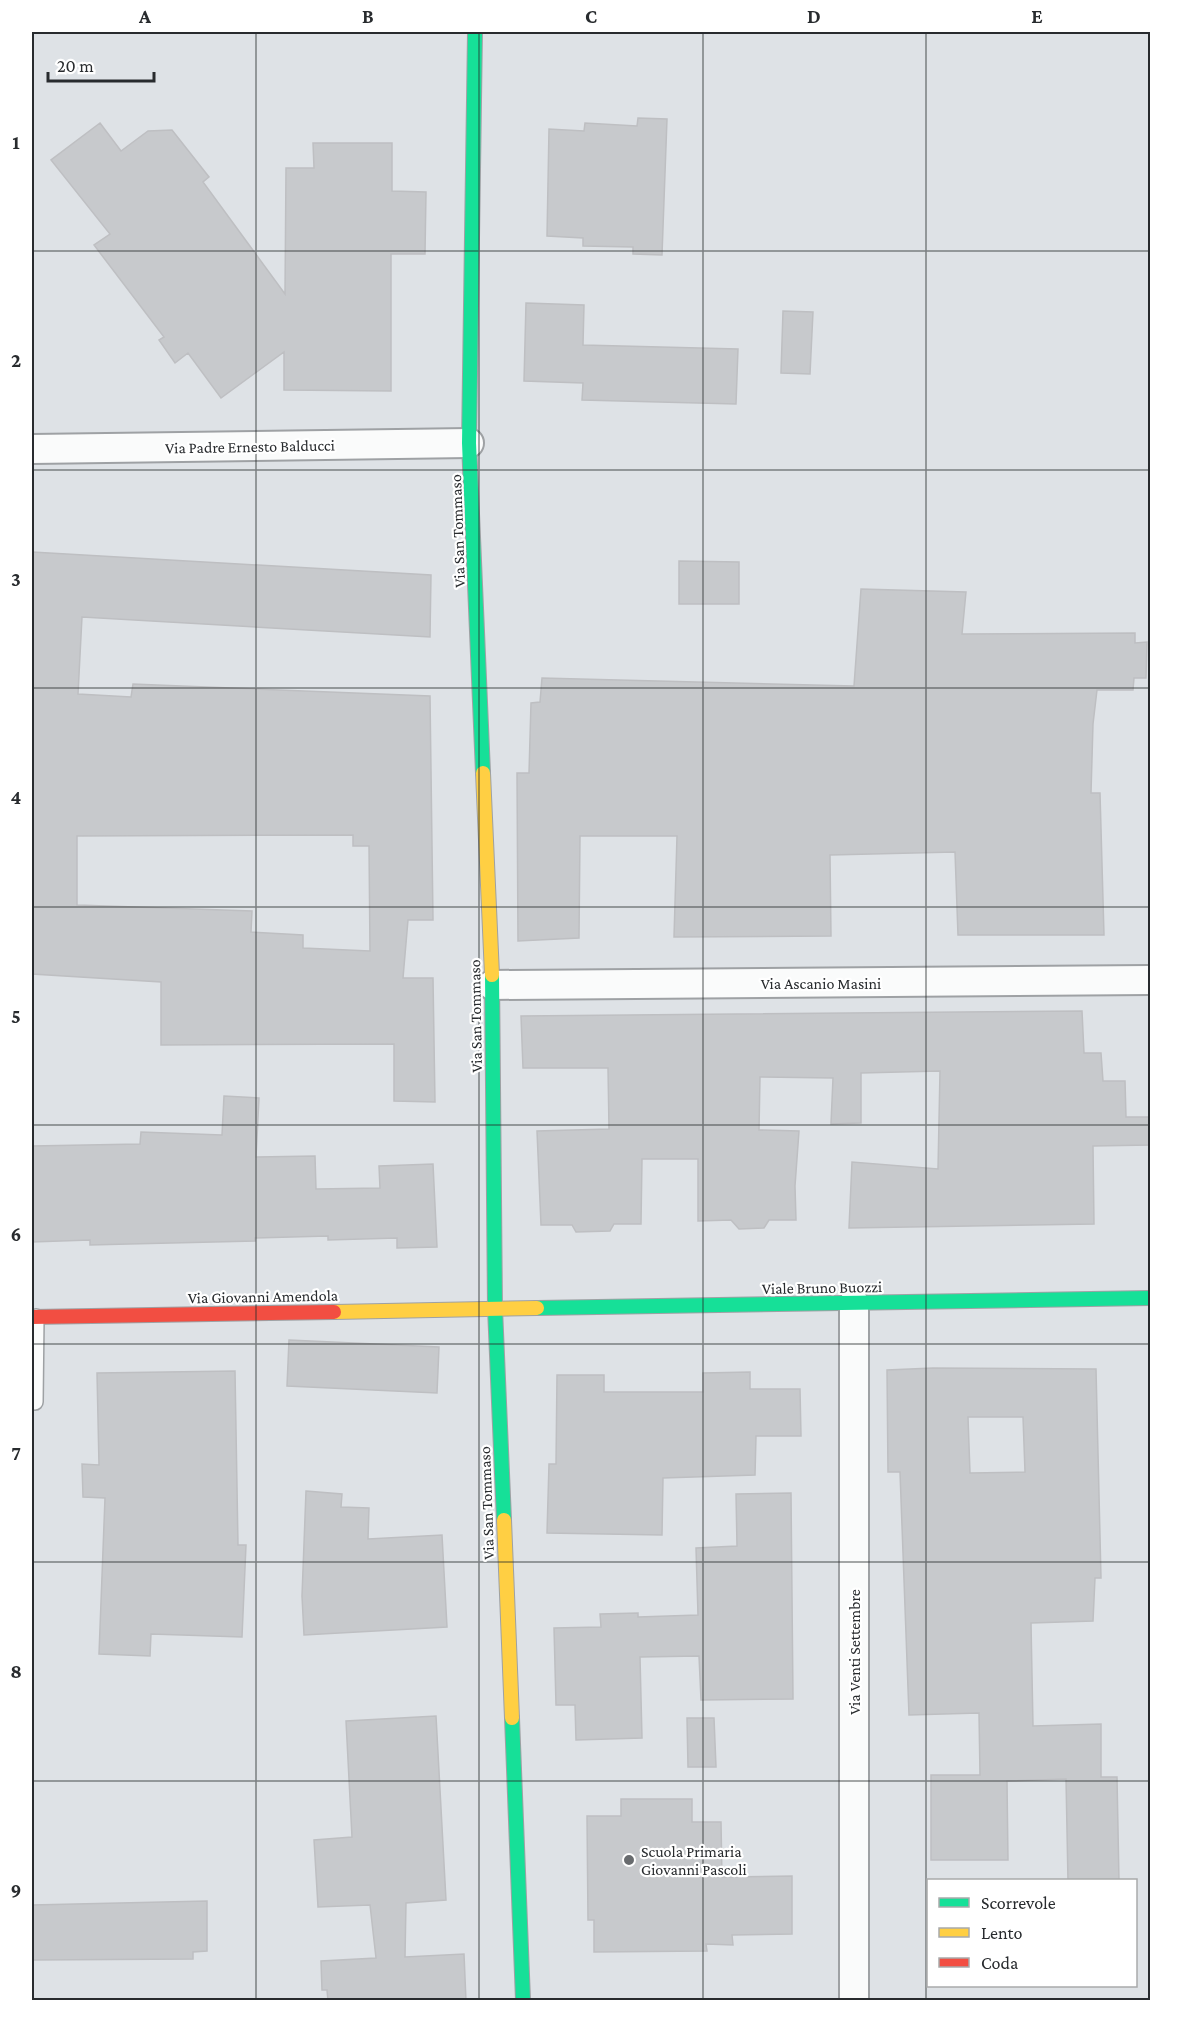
<svg xmlns="http://www.w3.org/2000/svg" width="1182" height="2032" viewBox="0 0 1182 2032" font-family="'Crimson Pro',serif">
<style>
.building{fill:#c7c9cc;stroke:#bebfc2;stroke-width:1.5;fill-rule:evenodd}
.lines{fill:none;stroke-linecap:round;stroke-linejoin:round}
.lane-casing{stroke:#9ea1a4;stroke-width:18}
.street-casing{stroke:#9ea1a4;stroke-width:32}
.fast-casing{stroke:#9ea1a4;stroke-width:16}
.slow-casing{stroke:#9ea1a4;stroke-width:16}
.jam-casing{stroke:#9ea1a4;stroke-width:16}
.lane{stroke:#fafbfb;stroke-width:15}
.street{stroke:#fafbfb;stroke-width:28}
.fast{stroke:#16e098;stroke-width:14}
.slow{stroke:#ffcf43;stroke-width:14}
.jam{stroke:#f24e42;stroke-width:14}
.grid{fill:none;stroke:#282b2e;stroke-width:1.5;stroke-opacity:0.55}
.poi-dot{fill:#686b6e;stroke:#fff;stroke-width:2}
.labels{text-anchor:middle;stroke-width:4.5;stroke-linejoin:round;paint-order:stroke}
.street-label{font-size:16px;fill:#282b2e;stroke:#fff}
.poi-label{font-size:16px;fill:#282b2e;stroke:#fff;text-anchor:start}
.neatline{fill:none;stroke:#282b2e;stroke-width:2}
.grid-label{font-size:20px;text-anchor:middle;font-weight:bold;fill:#282b2e}
</style>
<rect width="100%" height="100%" fill="#dee2e6"/>
<path class="building" d="M638,118L667,119L662,255L633,254V247L583,246V238L547,236L549,129L584,131L585,123L637,126Z
M100,123L121,151L148,131L172,130L209,177L203,182L285,294L286,168H314L313,143H392V191L426,192L425,254H391V391L284,390V352L221,398L188,353L175,363L159,340L164,337L94,245L110,234L51,160Z
M526,303L584,305L583,345L738,349L736,404L582,400L583,383L524,381Z
M783,311L813,312L810,374L781,373Z
M32,552L431,575L430,637L82,617L78,694L131,697L133,684L430,696L433,920H408L403,978H433L435,1102L394,1101V1044L161,1045V982L32,974ZM353,835V846H369L370,951L303,948V935L251,932L252,911L77,905V836Z
M679,561L739,562V604H679Z
M861,589L966,592L962,634L1135,633V643L1147,642L1146,678H1134L1133,690H1097L1093,724L1091,793H1100L1104,935H958L955,852L830,855L831,936L674,937L677,836H580L579,938L518,941L517,773H529L531,703L540,702L542,678L854,686Z
M1082,1011L1084,1053H1101L1103,1081H1125L1126,1117H1150V1145L1093,1146L1094,1224L849,1228L852,1162L938,1169L940,1071L861,1073V1123L831,1124L833,1078L760,1077L759,1130L799,1131L795,1186L796,1220H769L764,1228L739,1229L731,1220L698,1221V1159H642L641,1224H614L610,1231L576,1232L572,1225H541L537,1131L609,1129L608,1068H523L521,1016Z
M224,1096L259,1098L256,1157L315,1156L316,1189L380,1188L379,1166L433,1164L437,1247L397,1248V1238L328,1240V1236L255,1238V1241L129,1244L90,1245V1240L32,1242V1146L140,1144L141,1132L222,1135Z
M289,1340L439,1347L437,1393L287,1386Z
M933,1368L1096,1369L1101,1578H1095L1093,1621L1031,1623L1033,1726L1101,1724V1777H1117L1119,1881H1068L1066,1779L1007,1781L1008,1860H931V1775H980L979,1713L909,1715L900,1472H888L887,1370ZM968,1417H1023L1025,1472L970,1473Z
M235,1371L238,1545H246L242,1637L151,1634L150,1656L99,1654L105,1498L83,1497L82,1464L99,1465L97,1373Z
M750,1372V1389H800L801,1436H756L755,1475L663,1478L662,1535L547,1533L549,1464H556L557,1375H604V1392H703V1373Z
M306,1491L342,1494L341,1507L369,1508L368,1539L442,1535L447,1627L304,1635L302,1596Z
M791,1493L793,1699L701,1700L699,1656L640,1657L642,1738L576,1740L575,1705H556L554,1628L601,1627L600,1614L638,1613V1617L698,1615L696,1548L737,1546L736,1494Z
M436,1716L446,1900L406,1903L405,1957L464,1954L466,2001H328L327,1990H322L321,1961L376,1958L370,1905L318,1907L314,1840L352,1837L346,1721Z
M687,1718H714L716,1767H688Z
M621,1799H692V1822H721L722,1877L792,1876V1934L732,1935L733,1945L706,1944L707,1951L594,1952V1920H588L587,1816H621Z
M207,1901V1951L193,1952V1959L32,1960V1905Z"/>
<g class="lines">
<g class="lane-casing">
<path id="lane" d="M35,1402L36,1317"/>
</g>
<g class="street-casing">
<path id="street" d="M32,449L469,443
M492,985L1150,980
M854,1303V2000"/>
</g>
<g class="fast-casing">
<path id="fast" d="M475,32L469,443L483,773
M492,975L495,1308L504,1520
M537,1308L1150,1298
M512,1718L523,2000"/>
</g>
<g class="slow-casing">
<path id="slow" d="M483,773L492,975
M334,1312L537,1308
M504,1520L512,1718"/>
</g>
<g class="jam-casing">
<path id="jam" d="M32,1317L334,1312"/>
</g>
<use href="#lane" class="lane"/>
<use href="#street" class="street"/>
<use href="#fast" class="fast"/>
<use href="#slow" class="slow"/>
<use href="#jam" class="jam"/>
</g>
<path class="grid" d="M256,32V2000M479,32V2000M703,32V2000M926,32V2000M32,251H1150M32,470H1150M32,688H1150M32,907H1150M32,1125H1150M32,1344H1150M32,1562H1150M32,1781H1150"/>
<circle class="poi-dot" cx="629" cy="1860" r="6"/>
<g class="labels">
<g class="street-label">
<text transform="translate(250 446) rotate(-1)" y="6">Via Padre Ernesto Balducci</text>
<text transform="translate(457 531) rotate(-92)" y="6">Via San Tommaso</text>
<text x="821" y="989">Via Ascanio Masini</text>
<text transform="translate(475 1016) rotate(-91)" y="6">Via San Tommaso</text>
<text transform="translate(822 1287) rotate(-1)" y="6">Viale Bruno Buozzi</text>
<text transform="translate(263 1296) rotate(-1)" y="6">Via Giovanni Amendola</text>
<text transform="translate(486 1503) rotate(-92)" y="6">Via San Tommaso</text>
<text transform="translate(854 1652) rotate(-90)" y="6">Via Venti Settembre</text>
</g>
<g class="poi-label">
<text x="641" y="1857">Scuola Primaria<tspan x="641" dy="18">Giovanni Pascoli</tspan></text>
</g>
</g>
<rect width="1182" height="2032" fill="none" stroke="#ffffff" stroke-width="66"/>
<rect x="927" y="1879" width="210" height="108" fill="#ffffff" stroke="#a9aaab" stroke-width="1.5"/>
<rect x="939" y="1898" width="30" height="9" fill="#16e098" stroke="#a9aaab" stroke-width="1.5"/>
<text x="981" y="1909" font-size="18" fill="#282b2e">Scorrevole</text>
<rect x="939" y="1928" width="30" height="9" fill="#ffcf43" stroke="#a9aaab" stroke-width="1.5"/>
<text x="981" y="1939" font-size="18" fill="#282b2e">Lento</text>
<rect x="939" y="1958" width="30" height="9" fill="#f24e42" stroke="#a9aaab" stroke-width="1.5"/>
<text x="981" y="1969" font-size="18" fill="#282b2e">Coda</text>
<path d="M48 72v9h106v-9" fill="none" stroke="#282b2e" stroke-width="3"/>
<text x="57" y="72" font-size="18" fill="#282b2e" stroke="#ffffff" stroke-width="4.5" paint-order="stroke">20 m</text>
<rect x="33" y="33" width="1116" height="1966" class="neatline"/>
<g class="grid-label">
<text x="145" y="23">A</text>
<text x="368" y="23">B</text>
<text x="591" y="23">C</text>
<text x="814" y="23">D</text>
<text x="1037" y="23">E</text>
<text x="16" y="149">1</text>
<text x="16" y="367">2</text>
<text x="16" y="586">3</text>
<text x="16" y="804">4</text>
<text x="16" y="1023">5</text>
<text x="16" y="1241">6</text>
<text x="16" y="1460">7</text>
<text x="16" y="1678">8</text>
<text x="16" y="1897">9</text>
</g>
</svg>
